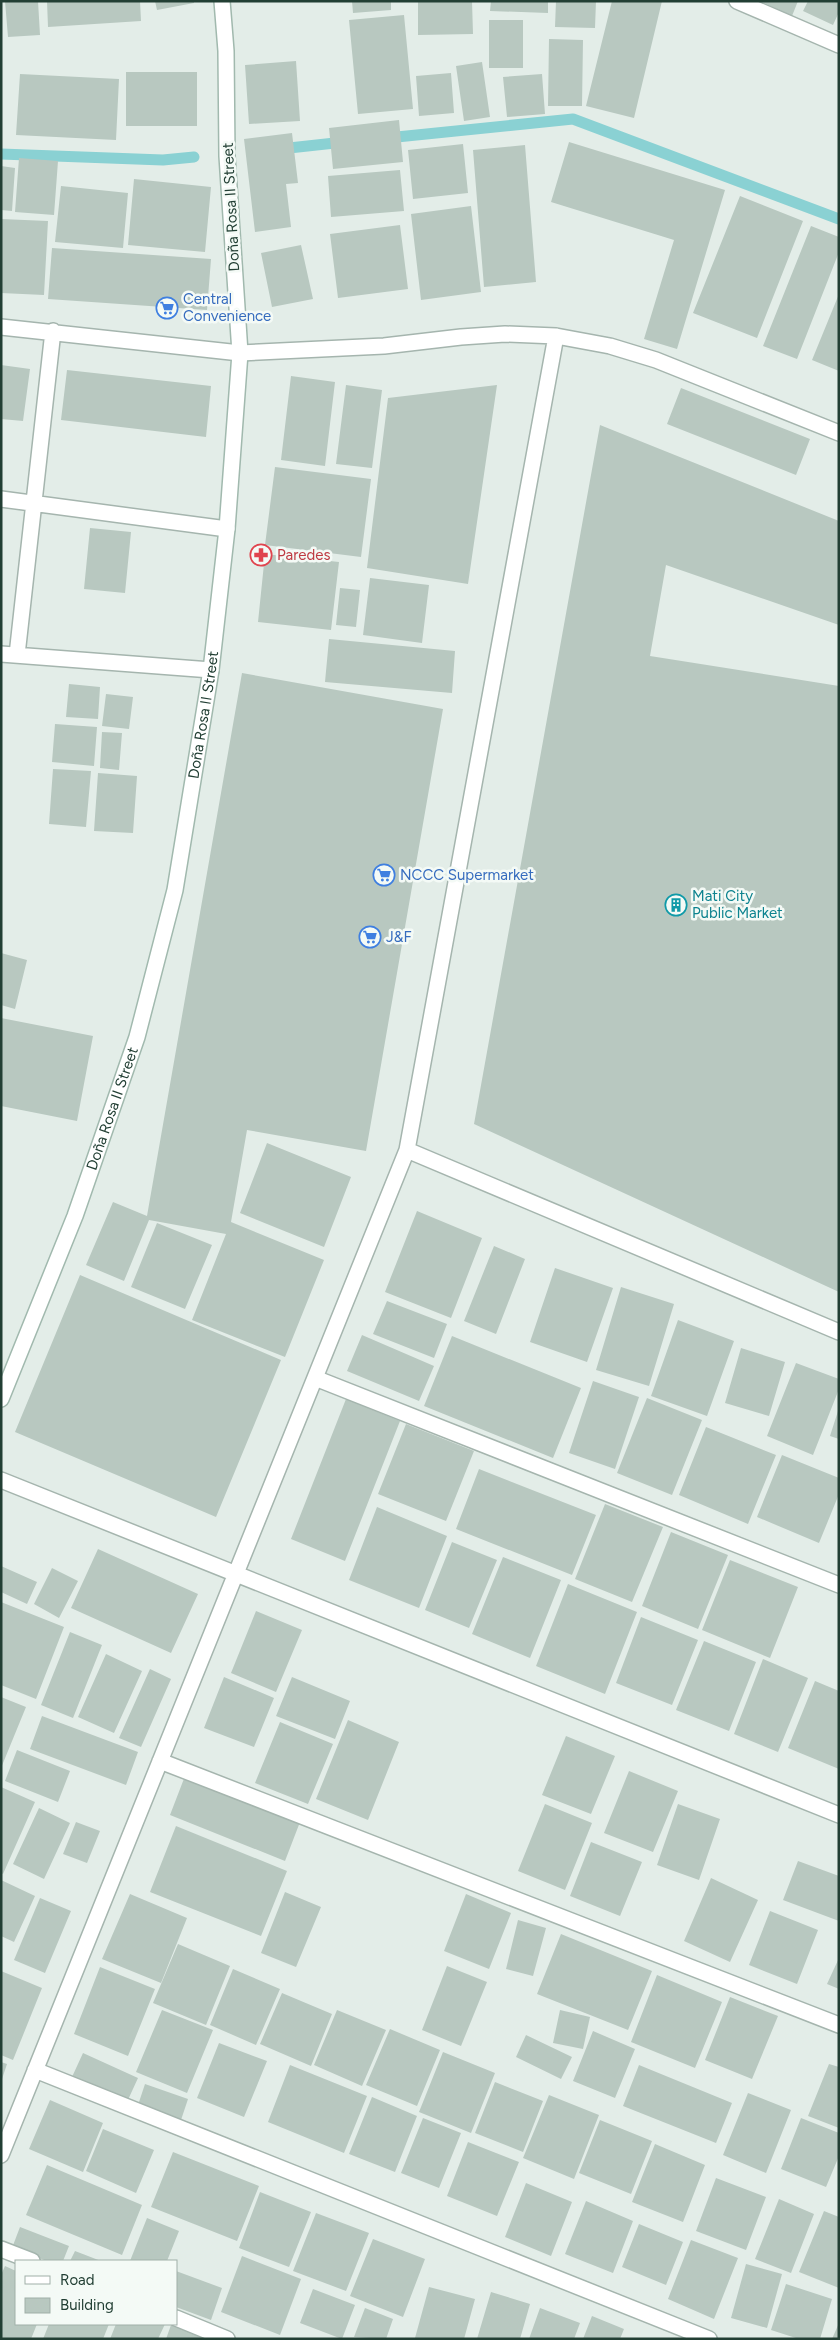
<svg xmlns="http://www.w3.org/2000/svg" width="840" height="2340" viewBox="0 0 840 2340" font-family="Figtree,sans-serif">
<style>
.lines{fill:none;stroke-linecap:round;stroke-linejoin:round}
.stream{stroke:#8ad1d3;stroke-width:11}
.building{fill:#b8c8c0}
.street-casing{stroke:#a5b5ae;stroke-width:18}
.secondary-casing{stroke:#a1b9ae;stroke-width:18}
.street{stroke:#fff;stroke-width:15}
.secondary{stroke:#fff;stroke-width:15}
.labels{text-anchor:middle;stroke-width:5;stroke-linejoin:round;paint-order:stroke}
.street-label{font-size:15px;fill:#223f34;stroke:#f4faf6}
.shop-label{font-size:15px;fill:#366cbe;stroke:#f4faf6;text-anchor:start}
.health-label{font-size:15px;fill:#be3a42;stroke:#f4faf6;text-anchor:start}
.culture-label{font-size:15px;fill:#0d838f;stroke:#f4faf6;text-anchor:start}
</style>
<rect width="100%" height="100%" fill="#e3ede8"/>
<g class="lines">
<path class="stream" d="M387,138L573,119L839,219
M280,149L344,142
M1,154L163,160L194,157"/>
</g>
<path class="building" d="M5,1H38L40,35L8,37Z
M47,1H140L141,21L48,27Z
M155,1H194V3L157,10Z
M352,1H391V10L353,13Z
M418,1H472L473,34L418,35Z
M491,1H548V13L490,11Z
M556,1H596L595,28L555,27Z
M612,1H662L634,118L586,106Z
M760,1H798L792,16Z
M808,1H839V12L833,25L803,11Z
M404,15L413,109L358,114L349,20Z
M489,20H523V68H489Z
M549,39L583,40L582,106H548Z
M296,61L300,121L249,124L245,65Z
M482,62L490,117L464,121L456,66Z
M126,72H197V126H126Z
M451,73L454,113L419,116L416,76Z
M20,74L119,79L116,140L16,135Z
M542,74L545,114L507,117L503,77Z
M399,120L403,162L333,169L329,128Z
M292,133L298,183L286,184L291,227L255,232L244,139Z
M569,142L725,190L677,349L644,339L674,240L551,202Z
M463,144L468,193L413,199L408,150Z
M525,145L536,282L484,287L473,150Z
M19,158L58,161L54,215L15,212Z
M1,166L15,168L12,211L1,210Z
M400,170L404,211L331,217L328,176Z
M134,179L211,187L205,252L128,245Z
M61,186L128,193L123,248L55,242Z
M740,196L803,221L757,338L693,313Z
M471,206L481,292L421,300L411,214Z
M1,219L48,221L44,295L1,293Z
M400,225L408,289L338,298L330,234Z
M811,226L839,237V252L797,359L763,346Z
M301,245L313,299L272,307L261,253Z
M52,248L211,259L207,310L48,299Z
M839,294V371L812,360Z
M1,365L30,369L23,421L1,419Z
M67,370L211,386L206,437L61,420Z
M291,376L335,382L325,466L281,460Z
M346,385L382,390L372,468L336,464Z
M497,385L468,584L367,568L388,398Z
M681,388L810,439L796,475L667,424Z
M600,425L839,521V625L666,565L650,656L839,686V1292L474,1124Z
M275,467L371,479L361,557L265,545Z
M90,528L131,532L125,593L84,589Z
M265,554L339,562L331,630L258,622Z
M370,578L429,585L422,643L363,635Z
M340,588L360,590L356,627L336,625Z
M329,639L455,651L452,693L325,682Z
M242,673L443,709L366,1151L247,1130L231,1222L324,1260L285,1357L192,1320L226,1234L149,1220L124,1281L86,1265L113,1202L147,1216Z
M69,684L100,687L98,719L66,717Z
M106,694L133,697L129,729L102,726Z
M55,724L97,727L94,766L52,762Z
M102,732L122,733L119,770L100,768Z
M53,769L91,771L86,827L49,824Z
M98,773L137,776L133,833L94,831Z
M1,953L27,960L15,1009L1,1005Z
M1,1018L93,1036L77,1121L1,1106Z
M267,1143L351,1177L324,1247L240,1213Z
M417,1211L482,1238L451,1318L385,1292Z
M157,1223L212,1245L185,1309L131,1287Z
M494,1246L525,1259L496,1334L464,1321Z
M555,1268L613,1288L587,1362L530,1342Z
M80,1275L281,1360L216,1517L15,1432Z
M621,1287L674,1304L649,1386L596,1370Z
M387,1301L447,1324L434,1358L373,1334Z
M678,1320L734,1341L707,1416L651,1396Z
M362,1335L434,1366L419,1401L347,1371Z
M452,1336L581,1388L553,1458L424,1406Z
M741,1348L785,1362L769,1416L725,1403Z
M796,1363L839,1379V1389L813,1455L767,1436Z
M593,1381L639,1397L615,1469L569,1453Z
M647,1398L702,1420L672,1495L617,1473Z
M346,1399L400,1421L345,1561L291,1539Z
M838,1411H839V1439L830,1436Z
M406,1424L474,1451L446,1521L378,1494Z
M706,1427L776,1455L748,1524L679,1495Z
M782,1455L839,1478V1494L819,1543L757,1517Z
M479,1469L596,1515L572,1575L456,1529Z
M605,1504L663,1527L632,1602L575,1579Z
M377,1507L447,1536L419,1608L349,1580Z
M671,1532L728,1555L698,1629L642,1606Z
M452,1542L497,1560L469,1628L425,1610Z
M98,1549L198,1594L171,1653L71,1608Z
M503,1557L561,1580L530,1658L472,1634Z
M730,1560L798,1587L770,1658L702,1630Z
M1,1566L37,1582L27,1604L1,1592Z
M52,1568L78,1581L59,1618L34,1604Z
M568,1584L637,1612L605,1694L536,1666Z
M1,1602L64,1627L36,1699L1,1685Z
M256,1611L302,1630L276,1692L231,1673Z
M641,1617L698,1640L672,1705L616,1683Z
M70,1632L102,1645L73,1718L41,1705Z
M704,1641L756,1662L729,1731L676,1710Z
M106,1654L142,1671L114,1733L78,1717Z
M763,1659L808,1678L778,1752L734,1734Z
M150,1669L171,1679L141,1747L119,1738Z
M224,1677L274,1698L254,1747L204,1728Z
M292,1677L350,1701L335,1739L276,1716Z
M815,1681L839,1691V1769L788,1748Z
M1,1697L26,1707L1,1768Z
M42,1716L138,1752L126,1785L30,1749Z
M348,1720L399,1742L368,1820L316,1799Z
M280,1722L333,1744L308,1804L255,1783Z
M566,1736L615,1756L591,1814L542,1795Z
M17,1750L70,1771L58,1802L5,1781Z
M629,1771L678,1791L653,1852L604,1833Z
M185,1776L300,1822L285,1861L170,1815Z
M1,1787L35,1802L3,1874L1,1873Z
M545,1804L592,1823L565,1890L518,1871Z
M678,1804L720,1819L699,1880L657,1865Z
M39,1808L70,1823L44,1879L13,1864Z
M76,1822L100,1831L87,1863L63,1854Z
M176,1826L287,1871L261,1936L150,1892Z
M591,1842L642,1862L620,1916L570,1896Z
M798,1861L839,1876V1921L783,1900Z
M711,1878L758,1900L730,1962L684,1941Z
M1,1880L35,1896L14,1942L1,1936Z
M285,1892L321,1907L296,1967L261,1953Z
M130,1894L187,1918L161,1983L102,1959Z
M466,1894L511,1913L489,1969L444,1951Z
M40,1898L71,1911L45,1973L14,1960Z
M770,1911L818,1930L797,1984L749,1965Z
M518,1920L546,1928L533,1976L506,1969Z
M561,1934L652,1971L628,2030L537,1994Z
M178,1944L230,1966L206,2025L153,2003Z
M839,1958V1989L827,1984Z
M447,1966L487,1982L461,2046L422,2030Z
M100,1967L155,1989L128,2056L74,2034Z
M233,1969L280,1989L256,2045L210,2025Z
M1,1971L42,1988L13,2060L1,2055Z
M657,1975L722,2002L695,2068L631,2042Z
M282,1993L332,2014L311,2066L260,2044Z
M730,1997L778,2016L752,2079L705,2060Z
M162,2010L213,2030L187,2093L136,2072Z
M337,2010L386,2030L362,2086L314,2065Z
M560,2010L590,2017L583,2049L553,2043Z
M390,2029L440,2050L417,2106L366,2085Z
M593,2031L635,2049L615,2098L573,2081Z
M526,2035L572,2057L561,2079L516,2057Z
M219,2043L267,2061L244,2117L197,2098Z
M443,2052L495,2073L471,2133L419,2112Z
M83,2053L138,2078L127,2102L72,2077Z
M1,2062L7,2064L2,2079H1Z
M829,2064L839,2067V2128L808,2116Z
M290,2065L367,2096L344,2153L268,2122Z
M639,2065L732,2103L716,2143L623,2106Z
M495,2082L543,2101L523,2152L475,2133Z
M145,2084L188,2099L181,2120L138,2105Z
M748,2093L791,2110L766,2173L723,2155Z
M549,2095L599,2115L574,2179L523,2158Z
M372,2097L417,2116L395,2172L349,2154Z
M50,2100L103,2123L83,2172L29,2149Z
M423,2118L461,2133L439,2188L401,2173Z
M801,2118L839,2133V2156L826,2187L781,2169Z
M600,2120L652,2141L631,2194L579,2173Z
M103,2129L154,2150L136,2193L86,2171Z
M468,2142L519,2162L497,2216L447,2196Z
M655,2144L705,2165L683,2222L632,2202Z
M173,2152L259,2186L237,2241L151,2207Z
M47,2165L142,2205L122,2255L26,2215Z
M716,2178L766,2197L746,2250L696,2231Z
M526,2183L572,2202L551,2256L505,2237Z
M260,2192L311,2212L289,2267L239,2248Z
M779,2199L814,2214L791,2273L755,2259Z
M586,2201L633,2221L613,2273L565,2254Z
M824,2211L839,2217V2288L799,2272Z
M316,2213L369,2233L346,2291L293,2271Z
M147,2218L179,2231L167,2261H130Z
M639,2224L683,2242L666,2285L622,2267Z
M20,2227L69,2246L63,2261H47L12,2248Z
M373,2239L425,2259L403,2317L350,2296Z
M691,2240L738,2258L714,2319L668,2299Z
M75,2251L101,2261H70Z
M242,2256L301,2279L280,2335L221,2312Z
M746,2264L782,2274L767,2328L731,2318Z
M5,2266L16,2271V2324H37L31,2339H1V2275Z
M176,2271L222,2288L211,2320L176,2307Z
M786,2284L832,2299L820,2339H799L771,2330Z
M429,2287L475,2299L464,2339L415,2338Z
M313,2289L355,2305L342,2339L300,2323Z
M491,2292L530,2304L520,2339H477Z
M365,2308L393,2319L386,2339L354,2337Z
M540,2308L580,2323L574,2339H529Z
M592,2316L624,2329L620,2339H583Z
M839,2323V2339H832Z
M49,2324H109L103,2339H43Z
M116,2324H165L158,2339H110Z
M171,2325L205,2339H166Z"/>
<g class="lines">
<g class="street-casing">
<path id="street" d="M737,1L839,45
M1,327L240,353L384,346L461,337L505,334L556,336L610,346L656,360L839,433
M1,499L227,529
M1,654L211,670
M17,655L53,331
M407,1150L839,1332
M315,1378L839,1585
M1,1480L839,1815
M160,1761L839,2025
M35,2070L709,2339
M1,2155L407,1150L556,336
M1,2249L32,2261
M176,2318L227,2339"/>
</g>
<g class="secondary-casing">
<g id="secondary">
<path id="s1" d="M1,1399L75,1216L137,1037L175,890L211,670L227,529L240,353L227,156L226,51L222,1"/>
</g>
</g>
<use href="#street" class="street"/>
<use href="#secondary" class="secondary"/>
</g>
<defs>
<g id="supermarket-ring" transform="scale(1.125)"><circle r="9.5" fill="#f4faf6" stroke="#3f7fe0" stroke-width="1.5"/><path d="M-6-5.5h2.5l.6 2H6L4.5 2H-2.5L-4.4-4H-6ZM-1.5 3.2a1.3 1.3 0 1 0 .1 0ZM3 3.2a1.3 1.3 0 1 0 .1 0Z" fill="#3f7fe0"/></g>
<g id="pharmacy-ring" transform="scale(1.125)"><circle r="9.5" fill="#f4faf6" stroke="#e0444e" stroke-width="1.5"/><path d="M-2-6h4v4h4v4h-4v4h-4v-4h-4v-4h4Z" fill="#e0444e"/></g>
<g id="building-ring" transform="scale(1.125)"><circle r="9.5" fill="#f4faf6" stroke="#0f9aa8" stroke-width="1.5"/><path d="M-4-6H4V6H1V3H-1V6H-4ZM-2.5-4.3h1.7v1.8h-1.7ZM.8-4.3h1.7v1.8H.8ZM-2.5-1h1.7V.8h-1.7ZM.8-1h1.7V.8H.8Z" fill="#0f9aa8"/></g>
</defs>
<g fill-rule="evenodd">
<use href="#supermarket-ring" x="167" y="308"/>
<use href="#pharmacy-ring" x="261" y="555"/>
<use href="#supermarket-ring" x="384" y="875"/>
<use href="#building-ring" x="676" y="905"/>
<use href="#supermarket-ring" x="370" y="937"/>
</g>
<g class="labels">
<g class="street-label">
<text transform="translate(231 207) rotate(-93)" y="5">Doña Rosa II Street</text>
<text dy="5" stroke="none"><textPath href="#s1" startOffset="716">Doña Rosa II Street</textPath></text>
<text dy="5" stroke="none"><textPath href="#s1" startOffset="311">Doña Rosa II Street</textPath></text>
</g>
<g class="shop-label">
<text x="183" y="304">Central<tspan x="183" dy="17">Convenience</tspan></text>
<text x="400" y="880">NCCC Supermarket</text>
<text x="386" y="942">J&amp;F</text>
</g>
<g class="health-label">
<text x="277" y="560">Paredes</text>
</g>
<g class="culture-label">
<text x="692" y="901">Mati City<tspan x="692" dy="17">Public Market</tspan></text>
</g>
</g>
<rect width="840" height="2340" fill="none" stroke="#223f34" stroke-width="5"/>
<rect x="15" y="2260" width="162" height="65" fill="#f4faf6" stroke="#a0afa8"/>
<rect x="25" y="2276" width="25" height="8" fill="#ffffff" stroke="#a0afa8"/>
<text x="60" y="2285" font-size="15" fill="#223f34">Road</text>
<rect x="25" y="2298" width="25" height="15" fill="#b8c8c0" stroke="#a0afa8"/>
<text x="60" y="2310" font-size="15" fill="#223f34">Building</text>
</svg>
